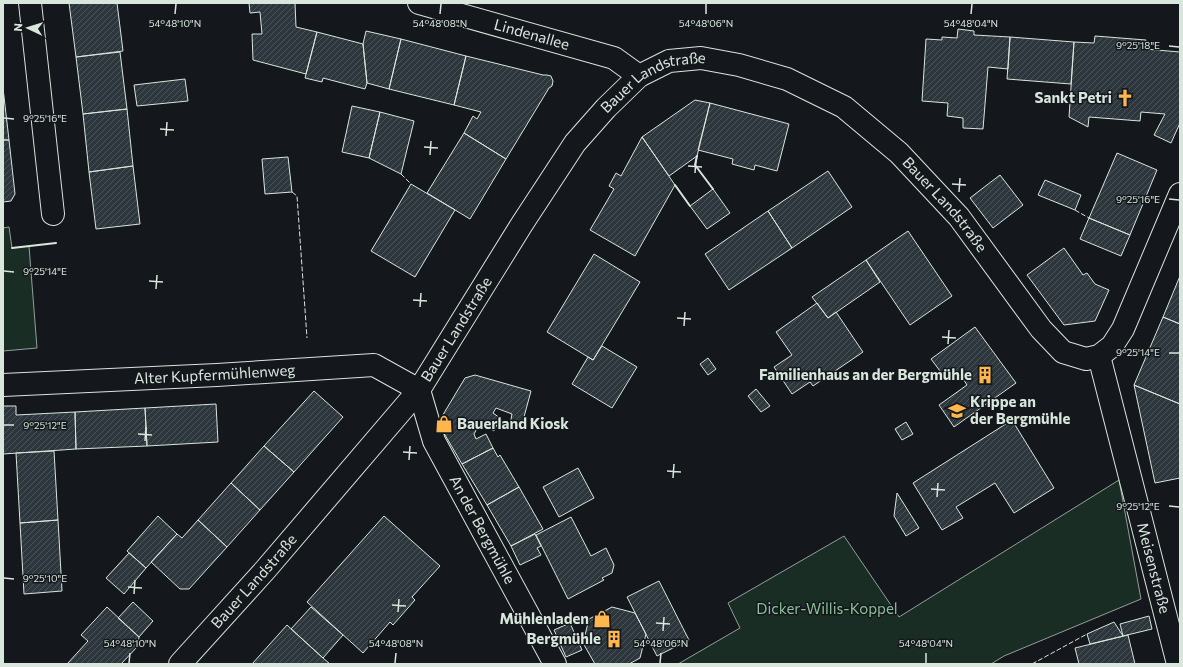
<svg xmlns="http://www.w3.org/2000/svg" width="1183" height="667" viewBox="0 0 1183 667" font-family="Commissioner,sans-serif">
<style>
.green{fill:#1a2d24;stroke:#939e99}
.building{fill:url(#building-hatch);stroke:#d8e6dc}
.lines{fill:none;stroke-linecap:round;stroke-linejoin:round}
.street-casing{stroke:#d8e6dc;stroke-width:24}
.street{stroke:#14181c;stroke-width:22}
.fence{stroke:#d8e6dc;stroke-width:1;stroke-dasharray:5 2;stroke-linecap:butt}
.wall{stroke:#d8e6dc;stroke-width:2}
.ticks{fill:none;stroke:#d8e6dc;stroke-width:1.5}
.labels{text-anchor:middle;stroke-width:3;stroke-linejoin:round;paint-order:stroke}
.street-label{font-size:15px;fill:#d8e6dc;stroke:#14181c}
.poi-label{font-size:15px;font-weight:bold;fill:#d8e6dc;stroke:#14181c;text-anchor:end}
.park-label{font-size:15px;fill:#8ac095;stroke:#14181c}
.ticks-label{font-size:10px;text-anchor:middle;fill:#d8e6dc;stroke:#14181c;stroke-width:3;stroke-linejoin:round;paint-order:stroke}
</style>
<defs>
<pattern id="building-hatch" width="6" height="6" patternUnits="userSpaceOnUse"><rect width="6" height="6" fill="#2c363c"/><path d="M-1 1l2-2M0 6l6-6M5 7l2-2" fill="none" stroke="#4a5358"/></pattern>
</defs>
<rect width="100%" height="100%" fill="#14181c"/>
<path class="green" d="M9,227L12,248L29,246L37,348L3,351V228Z
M1119,480L1141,599L1004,656L991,664H678L740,628L728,603L844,536L899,617Z"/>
<path class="building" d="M69,3H117L123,51L76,57Z
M249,3H295L296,27L317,32L306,74L253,60L252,34H262L260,12L250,13Z
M958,29L974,31V35L1010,37L1008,69L988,67L983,129L963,128V118L947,116L948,103L922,101L926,39L942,40V37L957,38Z
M366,31L401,39L389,89L367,83L363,44Z
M317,32L363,44L367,83L365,89L323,78L322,82L305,78Z
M1095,36L1146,40L1145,49L1180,52V123L1171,143L1154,135L1165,114L1141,112L1140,121L1089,117L1088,127L1069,117L1074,42L1094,43Z
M1010,37L1074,42L1071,84L1007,79Z
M401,39L466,56L454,105L389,89Z
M120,52L127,109L83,114L76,57Z
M466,56L543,75H547L551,76L553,81L552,86L549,88L506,159L464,133L473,116L477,119L481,112L454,105Z
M185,79L188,101L137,106L134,85Z
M3,88L9,140H3Z
M695,100L710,103L697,156L669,176L642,137Z
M710,103L789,124L777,171L755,165L754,170L732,164L733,159L698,150Z
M352,106L380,112L369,158L342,152Z
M127,109L133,166L89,172L83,114Z
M380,112L414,121L401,174L369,158Z
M464,133L506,159L470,219L427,193Z
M642,137L675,185L635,256L590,230L614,189L609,186L616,173L621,176Z
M3,140H9L15,194L11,201L3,202Z
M1117,153L1157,170L1130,235L1089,218Z
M288,157L292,192L265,194L262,159Z
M133,166L140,224L96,229L89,172Z
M828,171L852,207L792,248L768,211Z
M1000,175L1023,205L993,228L970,198Z
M1045,180L1081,195L1075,210L1038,195Z
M411,184L455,210L415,277L371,251Z
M713,189L730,213L707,229L690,206Z
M768,211L792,248L729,290L705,254Z
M1089,218L1130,235L1121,256L1080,239Z
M908,231L952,296L910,325L866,260Z
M1064,248L1083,275L1087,273L1095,284L1109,290L1095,321L1064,325L1027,275Z
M594,254L640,282L593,360L547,332Z
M866,260L880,282L828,318L812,297Z
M1180,276V324L1163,317Z
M817,303L828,318L836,312L863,352L813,386L810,382L792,394L774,367L792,355L776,332Z
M1163,317L1180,324V404L1134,385Z
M975,327L1016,383L954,427L939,405L967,385L958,371L946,379L931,359Z
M602,346L637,367L612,408L572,384L588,357L593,360Z
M708,358L716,369L708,375L700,364Z
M475,375L531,391L521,428L510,425L512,414L496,408L493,413L500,418L494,431L480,423L474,434L476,439L486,434L493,448L462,464L438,423L465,378Z
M1134,385L1180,404V478L1155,483Z
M756,389L770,406L761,412L748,396Z
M314,391L343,417L294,472L264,446Z
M216,404L218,442L147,446L145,408Z
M3,406H16V415L75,412L76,449L3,454Z
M145,408L147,446L76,449L75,412Z
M1012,420L1054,488L1014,513L995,483L956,507L963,518L942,530L913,483Z
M906,422L913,434L902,440L895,429Z
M264,446L294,472L260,510L231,483Z
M493,448L498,457L500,455L519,487L487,505L462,464Z
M54,451L58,520L20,523L16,453Z
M578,468L594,498L559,517L543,487Z
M231,483L260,510L227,547L198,520Z
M519,487L543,529L511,546L487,505Z
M897,493L919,528L906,536L894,516Z
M158,516L177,534L146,568L127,551Z
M384,516L440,566L412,597L415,600L393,625L390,622L363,653L307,602Z
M571,517L591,556L606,548L614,565L612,573L602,578L604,580L568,599L536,535Z
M58,520L62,591L24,594L20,523Z
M198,520L227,547L189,589H180L151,562L177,534L182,538Z
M535,534L541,546L537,548L541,555L520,565L511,546Z
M129,553L146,568L124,594L106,578Z
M659,581L689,640L657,656L627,597Z
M133,602L153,621L139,637L118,618Z
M107,607L139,637L138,646L121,664H67L88,641L81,635Z
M311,607L343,635L323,658L291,629Z
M612,607L635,613L646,634L640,658L629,664H595L583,643L589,619Z
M1149,616L1152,629L1123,636L1120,624Z
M1114,622L1123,636L1090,644L1087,634Z
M570,623L582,650L566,657L554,630Z
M287,625L323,658L330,664H252Z
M1128,635L1135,664H1079L1075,648Z"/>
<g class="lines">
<g class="street-casing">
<g id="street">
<path d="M30,3L53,214"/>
<path id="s1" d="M419,3L614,58L639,76"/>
<path id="s2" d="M1099,356L1178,664"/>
<path id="s3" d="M3,385L217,375L374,365L419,390"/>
<path id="s4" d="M419,390L434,441L555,664"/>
<path id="s5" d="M180,664L266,569L419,390L522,224L575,143L606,108L639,76L669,61L701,58L739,65L787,79L844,107L899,153L959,217L1041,329L1063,352L1086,359L1099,356L1112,346L1123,329L1180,194"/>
</g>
</g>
<use href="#street" class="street"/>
<path class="fence" d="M401,174L411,184
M292,192L297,196L307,338
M1075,210L1089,218
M1032,664L1087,634"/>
<path class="wall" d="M697,156L695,165L713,189
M675,185L690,206
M12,248L56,243"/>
</g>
<path class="ticks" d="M175,14L176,4M440,14L441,4M706,14V4M971,14L972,4M1169,46L1179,47M4,118L14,119M160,129L174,130M166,136L167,122M424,147L438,148M430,155L431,141M688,166L702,167M695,173L696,159M952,184L966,185M959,192L960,178M1169,199L1179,200M4,271L14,272M149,281L163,282M156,289L157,275M413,300L427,301M420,307L421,293M677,318L691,319M684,326L685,312M942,337L956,338M948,344L949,330M1169,353H1179M4,425H14M138,434L152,435M145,441L146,427M403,452L417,453M409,460L410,446M667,471L681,472M673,478L674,464M931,489L945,490M937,497L938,483M1169,506L1179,507M4,578L14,579M128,587L142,588M134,594L135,580M392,605L406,606M398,612L399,599M656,623L670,624M663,631L664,617M129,663L130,653M395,663L396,653M660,663L661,653M926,663V653"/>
<defs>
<g id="church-bare" transform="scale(1.38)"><path d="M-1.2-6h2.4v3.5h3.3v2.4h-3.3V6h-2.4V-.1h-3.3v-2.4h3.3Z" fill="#ffb74d" stroke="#14181c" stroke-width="2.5" paint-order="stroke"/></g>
<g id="building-bare" transform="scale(1.38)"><path d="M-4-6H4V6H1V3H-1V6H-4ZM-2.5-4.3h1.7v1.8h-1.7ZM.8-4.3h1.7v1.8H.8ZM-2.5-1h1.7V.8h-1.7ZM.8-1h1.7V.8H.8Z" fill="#ffb74d" stroke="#14181c" stroke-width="2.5" paint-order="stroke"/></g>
<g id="school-bare" transform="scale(1.38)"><path d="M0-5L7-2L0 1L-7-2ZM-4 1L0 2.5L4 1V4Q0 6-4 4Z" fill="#ffb74d" stroke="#14181c" stroke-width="2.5" paint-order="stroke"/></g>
<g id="shop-bare" transform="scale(1.38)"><path d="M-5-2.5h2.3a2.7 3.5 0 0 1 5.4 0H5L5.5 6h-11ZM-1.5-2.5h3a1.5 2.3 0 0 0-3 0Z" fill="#ffb74d" stroke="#14181c" stroke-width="2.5" paint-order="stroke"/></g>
</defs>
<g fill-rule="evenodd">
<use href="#church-bare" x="1125" y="98"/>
<use href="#building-bare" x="985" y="375"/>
<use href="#school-bare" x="957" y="411"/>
<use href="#shop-bare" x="444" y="424"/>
<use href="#shop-bare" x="602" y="619"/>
<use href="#building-bare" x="614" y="639"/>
</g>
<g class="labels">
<g class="street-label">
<text dy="5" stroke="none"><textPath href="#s1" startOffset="117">Lindenallee</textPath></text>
<text dy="5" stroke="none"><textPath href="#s5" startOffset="759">Bauer Landstraße</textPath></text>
<text dy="5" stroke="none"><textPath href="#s5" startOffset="1107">Bauer Landstraße</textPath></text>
<text dy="5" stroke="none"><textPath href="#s5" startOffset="435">Bauer Landstraße</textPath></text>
<text dy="5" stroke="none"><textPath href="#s3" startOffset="212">Alter Kupfermühlenweg</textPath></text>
<text dy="5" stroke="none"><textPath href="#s4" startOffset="154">An der Bergmühle</textPath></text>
<text dy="5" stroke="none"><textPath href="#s2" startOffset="219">Meisenstraße</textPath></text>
<text dy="5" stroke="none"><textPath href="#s5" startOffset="111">Bauer Landstraße</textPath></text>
</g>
<g class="poi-label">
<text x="1112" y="103">Sankt Petri</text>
<text x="972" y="380">Familienhaus an der Bergmühle</text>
<text x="970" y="407" text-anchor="start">Krippe an<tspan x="970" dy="17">der Bergmühle</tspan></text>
<text x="457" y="429" text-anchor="start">Bauerland Kiosk</text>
<text x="589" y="624">Mühlenladen</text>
<text x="601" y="644">Bergmühle</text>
</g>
<g class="park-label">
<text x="827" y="614">Dicker-Willis-Koppel</text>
</g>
</g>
<g class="ticks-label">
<text x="175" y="27">54°48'10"N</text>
<text x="440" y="27">54°48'08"N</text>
<text x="706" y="27">54°48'06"N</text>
<text x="971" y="27">54°48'04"N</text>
<text x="1138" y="49">9°25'18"E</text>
<text x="45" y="122">9°25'16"E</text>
<text x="1138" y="203">9°25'16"E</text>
<text x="45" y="275">9°25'14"E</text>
<text x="1138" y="356">9°25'14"E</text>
<text x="45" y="429">9°25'12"E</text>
<text x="1138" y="510">9°25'12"E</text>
<text x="45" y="582">9°25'10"E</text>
<text x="130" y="647">54°48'10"N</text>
<text x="396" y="647">54°48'08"N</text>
<text x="661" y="647">54°48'06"N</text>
<text x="926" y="647">54°48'04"N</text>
</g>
<rect width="1183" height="667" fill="none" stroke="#d8e6dc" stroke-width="8"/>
<g transform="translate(28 28) rotate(274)" stroke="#14181c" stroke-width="3" paint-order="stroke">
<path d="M0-3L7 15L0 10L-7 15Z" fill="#d8e6dc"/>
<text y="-6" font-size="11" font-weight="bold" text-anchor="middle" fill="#d8e6dc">N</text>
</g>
</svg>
